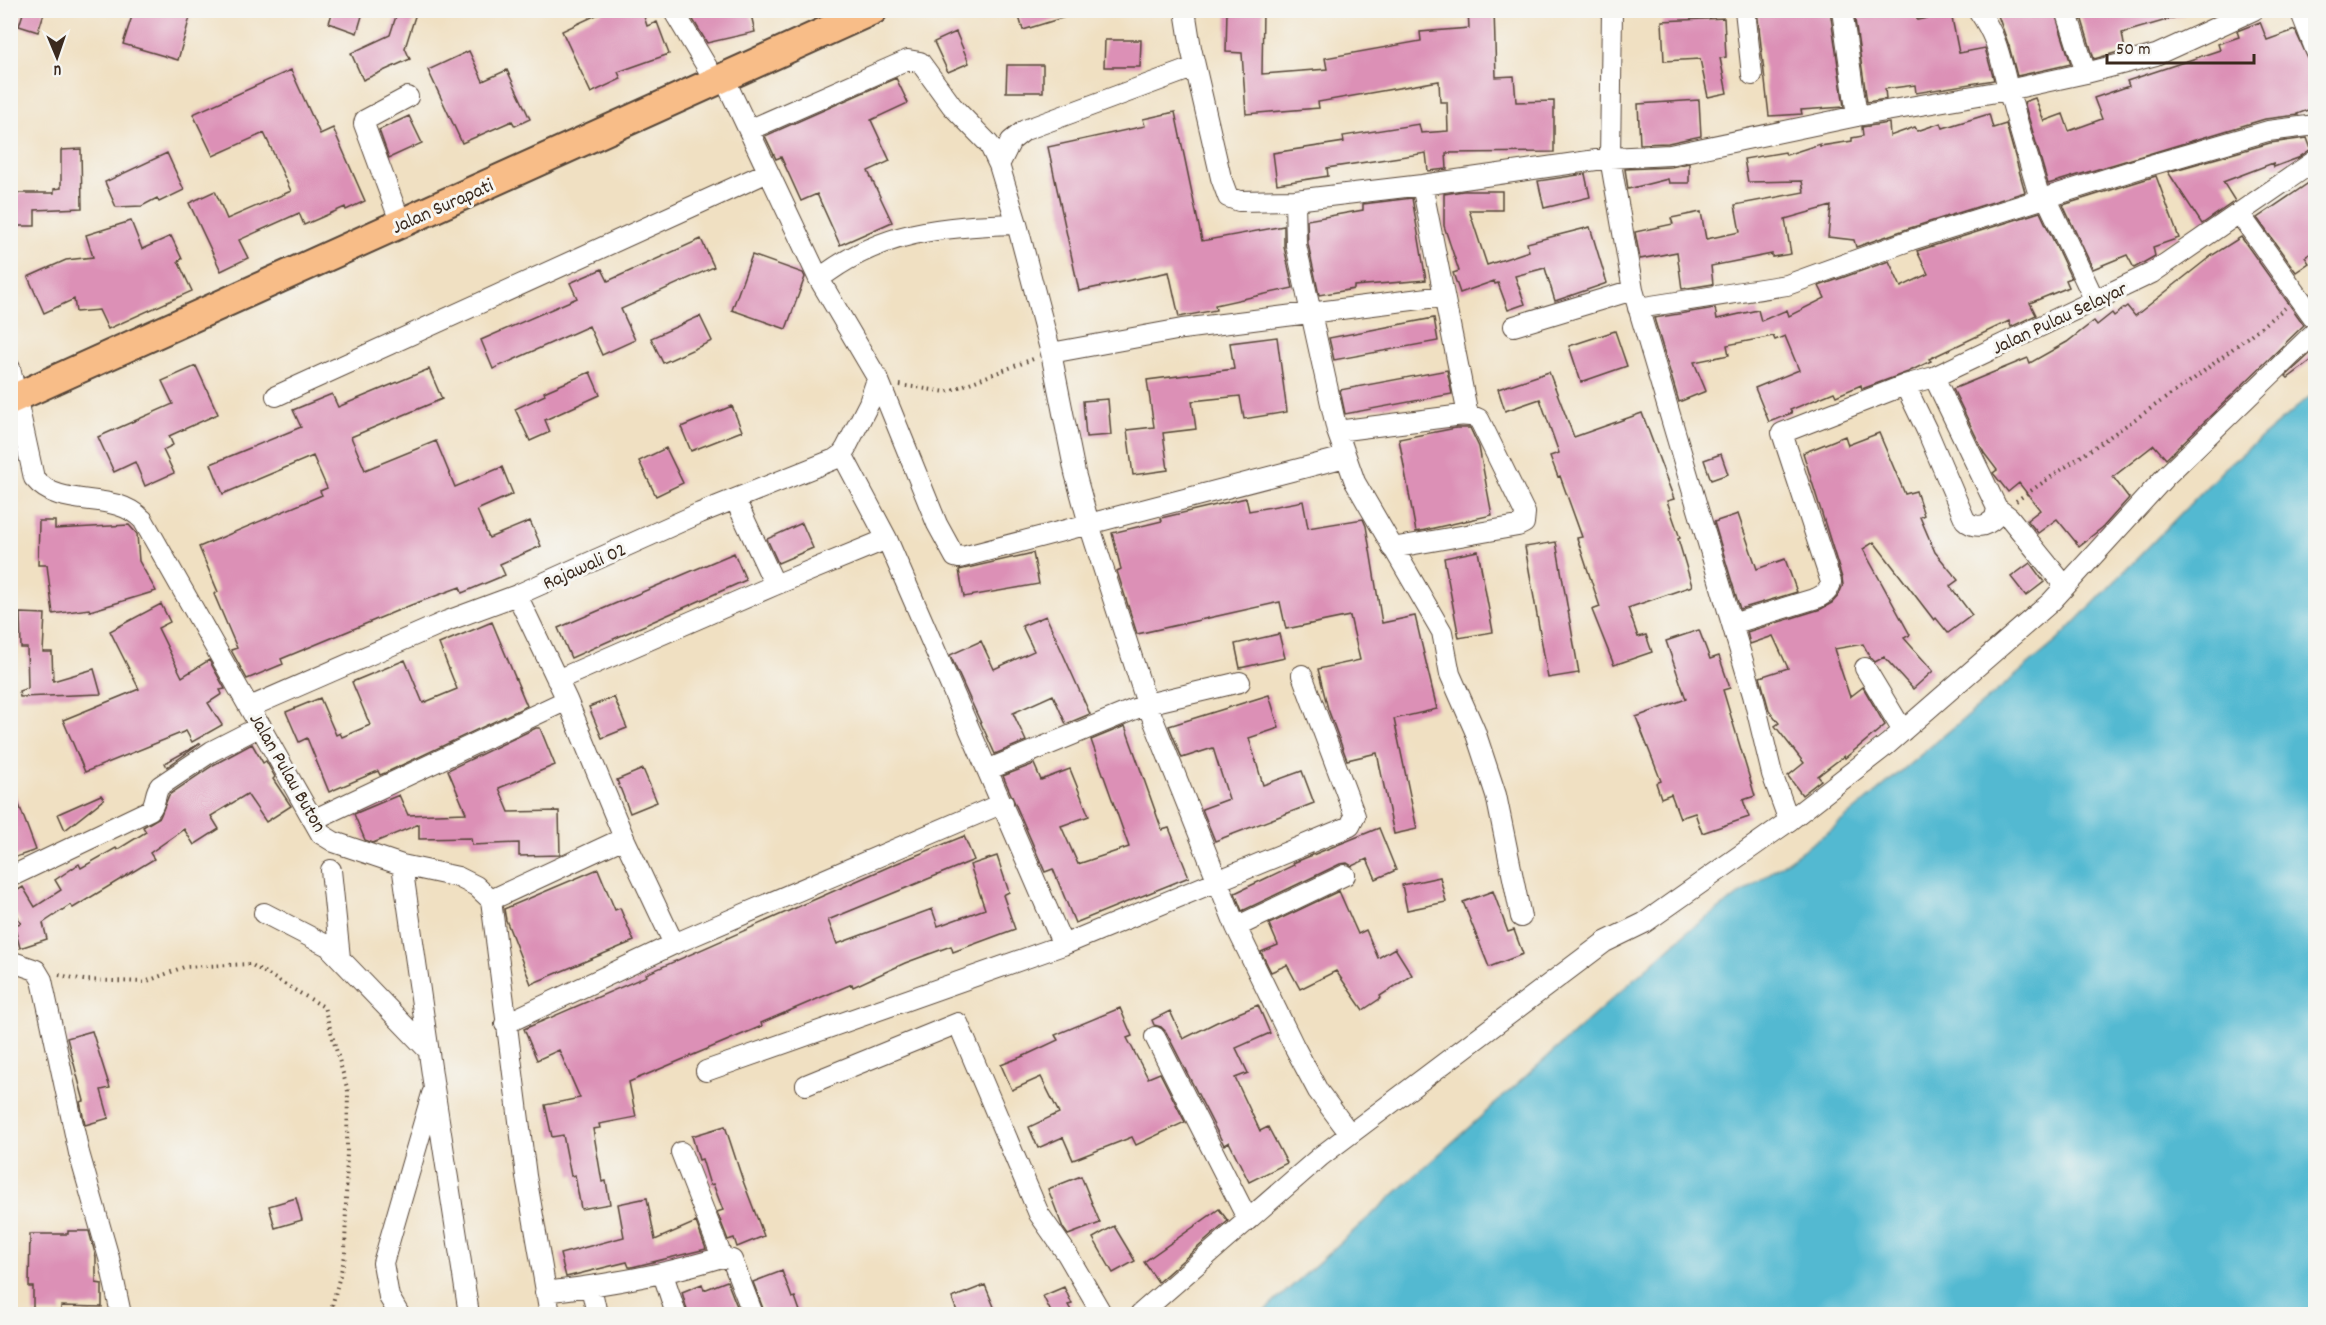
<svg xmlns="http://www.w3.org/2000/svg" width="2326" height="1325" viewBox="0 0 2326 1325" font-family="Dekko,sans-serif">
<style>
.water{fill:#53b9d1;stroke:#477278;stroke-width:1.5}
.building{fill:#dc90b6}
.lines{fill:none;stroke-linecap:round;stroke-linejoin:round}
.minor-casing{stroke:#564537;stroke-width:22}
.highway-casing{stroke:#564537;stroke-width:32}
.path{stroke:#564537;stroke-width:4;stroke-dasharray:1.5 4.5;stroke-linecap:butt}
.minor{stroke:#fff;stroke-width:20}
.highway{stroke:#f8bd88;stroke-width:28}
.labels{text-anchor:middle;stroke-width:6;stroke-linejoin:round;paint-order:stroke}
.street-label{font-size:20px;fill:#3b2a1e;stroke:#f6f6f2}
</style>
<rect width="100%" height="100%" fill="#f6f6f2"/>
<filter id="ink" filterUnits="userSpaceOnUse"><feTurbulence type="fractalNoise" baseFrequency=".0167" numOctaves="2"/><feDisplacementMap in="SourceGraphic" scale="12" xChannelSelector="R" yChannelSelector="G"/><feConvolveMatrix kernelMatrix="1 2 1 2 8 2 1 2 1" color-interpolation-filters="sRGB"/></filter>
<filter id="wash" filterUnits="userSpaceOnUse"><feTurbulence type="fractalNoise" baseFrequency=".008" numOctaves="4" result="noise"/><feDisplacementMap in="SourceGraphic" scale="24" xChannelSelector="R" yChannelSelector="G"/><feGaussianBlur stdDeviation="1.35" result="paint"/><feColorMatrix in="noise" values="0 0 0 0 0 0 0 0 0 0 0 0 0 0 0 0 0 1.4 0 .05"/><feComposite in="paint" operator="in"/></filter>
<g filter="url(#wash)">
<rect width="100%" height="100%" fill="#f0e0c2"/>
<path class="water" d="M2315,392V1314H1261L1688,931L1831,830L2058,640L2224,469Z"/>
<g id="blocks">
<path class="building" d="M24,10H45L38,32L19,26Z
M134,10H192L178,60L123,44Z
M333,10H344L362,16L357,33L329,23Z
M398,10H417L405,48L410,59L363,80L351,53L390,35Z
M607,10H642L647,26L657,22L669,54L618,72L621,79L591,93L562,31Z
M690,10H750L755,32L707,43L692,18Z
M1017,10H1074L1075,14L1023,30Z
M1227,10H1263L1262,74L1327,69L1325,58L1421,41L1420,32L1469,28L1468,10H1494L1496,77L1514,76L1516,102L1554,101V152L1446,153L1447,169L1428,171L1426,153L1327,168L1328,176L1277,184L1273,153L1344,142L1343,136L1419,124L1421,133L1448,131L1447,102H1440L1439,81L1318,102L1319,108L1246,114L1242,53L1226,52Z
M1757,10H1830L1844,107L1801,110L1802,114L1769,116Z
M1865,10H1916L1917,20L1951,13L1959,53L1985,48L1994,80L1916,93L1915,85L1885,89L1886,99L1867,102L1854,13Z
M1996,10H2054L2071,64L2017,76L2009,46Z
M2079,10H2184V15L2122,33L2125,50L2094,59Z
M1724,18L1726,57L1720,58L1727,93L1708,97L1700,59L1664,61L1662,21Z
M2260,22L2267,40L2295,30L2316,76V107L2297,114L2298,115L2265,119L2048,184L2024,102L2035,98L2044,121L2063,114L2069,131L2102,119L2094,98L2129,86L2127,81L2220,50L2218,44L2239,37L2237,31Z
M956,32L969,63L948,72L934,42Z
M1105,40H1141L1140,67H1104Z
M469,51L483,81L507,70L530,119L515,126L512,121L462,143L428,70Z
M1007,65H1043V92H1006Z
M291,70L320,134L333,128L365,201L346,210L345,207L304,225L299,213L239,240L248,258L221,271L189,203L215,191L227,219L291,191L264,133L213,156L193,114Z
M896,78L908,103L871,120L890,161L868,171L892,222L840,245L817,194L801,201L781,157L776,159L765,136Z
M1699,100L1701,136L1668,143L1640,144L1638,104Z
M1175,112L1202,241L1284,226V247L1293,288L1215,305L1216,310L1179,317L1169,272L1079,291L1048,147L1145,126L1143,119Z
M1989,114L1993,128L2006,124L2025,192L1907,229L1856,247L1854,240L1828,237L1831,206L1785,219L1791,254L1772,257V254L1711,266L1713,284L1682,289L1677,252L1640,259L1635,232L1673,224L1671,218L1701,212L1706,239L1740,232L1735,205L1804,192L1802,181L1748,182L1744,159L1785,152L1786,155L1820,144V146L1852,141V138L1863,136L1862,127L1889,123L1890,136L1915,127L1917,131L1941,123L1943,128Z
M409,116L422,143L389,158L379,130Z
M2307,138L2311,149L2298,158L2274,167L2273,163L2223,182L2235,201L2202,224L2168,172L2270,143Z
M81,149L82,208L35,210V226H14V193H54V189L61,188V150Z
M167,153L184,190L159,202L157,198L142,206L116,207L105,182Z
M1689,163V183H1669L1668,179L1628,189L1625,169L1671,167Z
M1585,174L1590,197L1544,208L1538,181Z
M2156,176L2179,238L2153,247L2155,256L2134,268L2127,255L2093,269L2063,205Z
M2316,178V250L2305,257L2309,263L2296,272L2257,218Z
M1463,191H1502V210H1469L1487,265L1529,251L1527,243L1590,227L1607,283L1555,301L1545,268L1515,276L1525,304L1508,310L1498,283L1495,284L1494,281L1460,293L1453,273L1459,271L1444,226V194Z
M1412,198L1426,280L1354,286V289L1319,295L1308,244L1307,220L1363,210V204Z
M2040,212L2071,278L2066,280L2069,287L2030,303L2036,315L2011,327L2009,321L1929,359L1931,361L1908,372L1862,389L1861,385L1836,396L1834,392L1790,410L1792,413L1769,422L1755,388L1799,370L1785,336L1775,340L1773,336L1727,345L1729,355L1694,362L1706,391L1679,402L1654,318L1715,308L1717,319L1758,310L1761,321L1787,310L1789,316L1825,298L1819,286L1889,261L1901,287L1928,274L1917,251Z
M131,221L142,249L171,236L182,259L178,261L192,291L108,329L99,310L76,312L74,299L44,313L28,277L66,260L93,257L86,235Z
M2241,237L2304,325L2166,459L2154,445L2113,477L2129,498L2103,527L2079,546L2057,519L2038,533L2027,520L2040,510L2019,483L2008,492L1993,473L1997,470L1984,453L1953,389L2028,358L2030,363L2067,342L2094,321L2097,325L2112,313L2114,316L2127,306L2135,316L2211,256Z
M701,239L714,267L621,309L635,340L602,355L589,326L493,369L481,340L577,298L570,283L602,269L608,281Z
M752,255L803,273L805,277L786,329L732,310Z
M700,316L712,341L663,363L651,338Z
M1434,318L1438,341L1334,360L1329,338Z
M1615,331L1627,366L1581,382L1569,346Z
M1277,337L1287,412L1244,419L1240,396L1192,401L1196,429L1163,433L1168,470L1133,475L1127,430L1154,427L1147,380L1234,369L1230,343Z
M2313,351L2316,357L2288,378L2286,376Z
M196,366L218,414L169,436L173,445L163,450L174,473L145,486L135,462L114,472L98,437L173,404L162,381Z
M429,369L442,399L351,437L365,470L436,441L455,487L502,467L513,494L477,510L489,538L530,521L541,546L500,564L505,575L462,593L460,587L411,605L281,659L283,664L247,679L231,650L237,648L214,594L218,592L199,547L322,495L320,491L327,488L313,456L223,494L211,464L301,427L293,410L332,394L338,407Z
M1447,370L1452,394L1345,414L1340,390Z
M590,372L600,395L545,420L550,432L530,441L515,409L545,395L544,392Z
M1549,372L1574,437L1642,413L1674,499L1667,501L1680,538L1678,539L1692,586L1628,608L1638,637L1646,635L1652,652L1614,665L1592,610L1600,607L1577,538L1582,537L1560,476L1558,477L1550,456L1559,453L1540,399L1505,411L1498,389Z
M1108,399L1111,435L1086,437L1083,401Z
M732,406L742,431L691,451L681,427Z
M1456,428H1470L1479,447L1492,515L1416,532L1399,439Z
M1879,433L1905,494L1916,491L1924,515L1920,517L1935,552L1958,580L1950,586L1972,615L1948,633L1936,618L1934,620L1874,542L1863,549L1910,635L1904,638L1933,671L1913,689L1884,657L1875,662L1870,657L1863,644L1834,649L1850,697L1863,687L1885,725L1845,758L1844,756L1818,776L1821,780L1802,795L1788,776L1804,763L1775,726L1779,723L1769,710L1760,677L1788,668L1773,636L1750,644L1747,632L1821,609L1832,603L1838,596L1843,585L1842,578L1803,453L1845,436L1848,445Z
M666,448L683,483L656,496L639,461Z
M1721,454L1728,474L1711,480L1704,460Z
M1246,498L1249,511L1303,501L1308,528L1363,519L1366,526L1382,623L1415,616L1437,709L1394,719L1417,829L1394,834L1377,753L1347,760L1328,709L1318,669L1360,660L1350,616L1286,629L1280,602L1137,634L1117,571L1121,569L1112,533L1162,521L1161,518Z
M1738,514L1757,569L1785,559L1797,592L1740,609L1714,522Z
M39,521H55V529L129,525L137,534L139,561L156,591L90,611L89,609L53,614L47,565H38Z
M802,523L813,548L778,563L767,539Z
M1556,542L1579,673L1548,678L1525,547Z
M1478,551L1493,632L1459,638L1444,558Z
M734,553L746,580L571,658L558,628Z
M1033,553L1039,584L964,597L959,570Z
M2030,563L2044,582L2026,596L2011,577Z
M161,604L170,622L158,628L182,677L209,660L225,689L220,690L222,694L208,703L222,725L192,742L186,731L85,772L63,720L139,689L110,631Z
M20,613L45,614L43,652H52L53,681L94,669L101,694L20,697L19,691L28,688L27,648H21Z
M1046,616L1090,714L1066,724L1053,695L1013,713L1026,741L995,754L950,655L981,641L994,669L1034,651L1022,626Z
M492,622L527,706L385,773L380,775L378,771L329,792L307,738L299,742L286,712L320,698L336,735L340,733L342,737L370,725L352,682L405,660L423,703L457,689L439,644Z
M1699,630L1710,659L1719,656L1730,688L1723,690L1755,796L1743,800L1749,817L1702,833L1695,813L1680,818L1671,794L1661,798L1656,783L1661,781L1636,717L1686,699L1666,641Z
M1279,634L1285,658L1240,668L1235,644Z
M1269,695L1279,728L1249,738L1263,785L1302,771L1314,803L1215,841L1202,809L1229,799L1213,748L1182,758L1169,726Z
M614,697L627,728L602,738L589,707Z
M1125,726L1162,830L1169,828L1189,877L1075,923L1053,869L1045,872L1003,776L1034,764L1041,780L1070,769L1089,816L1061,826L1078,864L1129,847L1091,740Z
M536,728H540L555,765L499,788L509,812L559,811L560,855L519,856V843L472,845L471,838L419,839V824L373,843L365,840L354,814L399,795L408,815L466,813L448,770Z
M201,743L167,767L165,763Z
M252,744L263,763L266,761L275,777L273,779L291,806L266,822L247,794L211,816L219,829L194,845L184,829L150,853L154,859L73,908L70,905L43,923L47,939L20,948L14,925L21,923L10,905V895L23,887L35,907L61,890L55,880L79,864L81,868L116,848L117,850L146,832L143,827L160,817L169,795L215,764Z
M643,769L657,802L630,813L617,780Z
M12,786L36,850L10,859V787Z
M101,795L104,799L65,830L58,814Z
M1379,828L1396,870L1376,879L1367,859L1352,866L1347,863L1340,864L1242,911L1235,893L1294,865L1293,863Z
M964,836L974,860L828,920L837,944L932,909L938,926L985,909L970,865L997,856L1009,892L1003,895L1015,929L953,952L951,946L905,963L853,987L852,984L761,1023L762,1026L629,1082L636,1117L599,1124L600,1128L593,1129L602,1182L606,1181L610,1204L581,1209L575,1175L571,1176L563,1135L552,1137L545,1105L580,1098L559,1050L537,1060L524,1029L647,976L646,974L895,864Z
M598,869L615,910L620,908L634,941L531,984L506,920L504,909Z
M1440,877L1446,902L1407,910L1402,885Z
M1339,891L1358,934L1366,930L1378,958L1395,948L1412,975L1380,996L1381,998L1363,1010L1336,971L1300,989L1287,965L1271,972L1261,952L1278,945L1269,924Z
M1493,891L1508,932L1514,930L1523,954L1489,967L1463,902Z
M1258,1005L1270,1033L1236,1048L1248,1073L1235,1078L1260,1131L1268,1127L1287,1163L1249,1182L1229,1142L1224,1145L1166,1032L1161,1027L1154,1025L1152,1020L1170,1011L1183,1039L1217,1022Z
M1120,1008L1132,1036L1127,1038L1148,1078L1160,1073L1185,1122L1136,1145L1132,1137L1073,1160L1063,1137L1038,1148L1029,1127L1059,1113L1041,1077L1012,1090L1001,1065L1026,1055L1058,1040L1055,1035Z
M92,1031L110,1088L101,1090L109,1118L85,1125L80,1102L84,1101L67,1038Z
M725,1126L743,1181L764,1236L737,1247L734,1238L728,1240L717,1212L723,1210L713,1184L710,1185L702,1159L699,1160L692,1136Z
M1081,1176L1100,1223L1068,1235L1063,1228L1048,1189Z
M296,1198L302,1220L275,1228L269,1206Z
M647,1198L655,1240L696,1222L706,1249L632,1267H629L627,1262L566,1277L560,1254L624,1237L618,1204Z
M1219,1209L1228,1221L1158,1282L1144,1262Z
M1114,1226L1135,1261L1113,1273L1093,1238Z
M68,1231H89L96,1257V1283L102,1284V1307L61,1306V1313H33V1287H29L30,1234H68Z
M782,1271L792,1298L795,1297L801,1314H765L753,1282Z
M727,1281L740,1314H688L682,1292L702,1284L704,1290Z
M985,1285L997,1314H958L952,1298Z
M1064,1287L1072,1304L1068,1305L1073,1314H1052L1043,1296Z"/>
</g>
</g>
<g filter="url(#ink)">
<use href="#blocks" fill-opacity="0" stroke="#564537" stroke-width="1.5"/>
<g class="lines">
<g class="minor-casing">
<path id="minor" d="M673,10L716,82
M1185,10L1191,48L1221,178L1228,197L1239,201L1295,200L1422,185L1610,158L1670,155L1857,116L2008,90L2086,73L2156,55L2254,10
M1745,10L1752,75
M1842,10L1857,116
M1978,10C1999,40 2000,59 2009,92C2019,128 2030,164 2040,199
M2066,10L2086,73
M2300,10L2316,51
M724,78L819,279L879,381L937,524L955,557L959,558L1345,457
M749,130L908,60L920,62L952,106L989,144L999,165L1017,224L1051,353L1075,473L1089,524L1147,704L1236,927L1294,1046L1318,1091L1350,1134
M999,165L1011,141L1025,130L1195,67
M1422,185L1468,415
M2046,197L2095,301
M1295,200L1296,245L1337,431L1355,482L1442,632L1450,674L1475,731L1496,795L1521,917
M2239,213L2316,321
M401,224L364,124L365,120L408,97
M819,279C880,231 943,226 1017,224
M1638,308L1787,285L1911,240L2144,167L2268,131L2316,125
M1514,326L1633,290
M1051,353L1182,329L1444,296
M10,368L34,478C62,512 112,488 143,520L321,834L334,842L402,865L458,877L476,886L491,900L526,1176L550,1314
M1905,385L1928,433L1965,520C1974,529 1986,527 1995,518L1997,508L1934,377
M276,396L768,172
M1337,431L1455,416C1464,415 1471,415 1479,419L1525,513L1524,523L1518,526L1392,548
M842,454L887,539L1063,945
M735,499L775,585
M1997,508L2009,517L2065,586
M517,595L567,700L624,838L674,944
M1732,624L1817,598C1825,594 1829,591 1831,582L1782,433L1905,385L1934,377L2152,273L2316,160
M1865,668L1903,731
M557,680L775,585L887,539
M250,707L447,621L517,595L700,513L835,459L842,454L846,448L869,403L875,385L879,381
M987,770L1147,704L1240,682
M313,820L567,700
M1789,821L1888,744L2051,602L2166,476L2316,331
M402,865L434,1088L469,1314
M331,870L340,958
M10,877L150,810C157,802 154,793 160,786L212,751L261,726
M491,900L624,838
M264,913L328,946L428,1050
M1236,927L1345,875
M10,961L36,970L42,980L79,1153L109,1258L121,1314
M505,1024L674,944L1003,803
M1155,1037L1248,1220
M706,1071L1063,945L1350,826L1355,816L1302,675
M806,1085L958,1023L1039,1214L1067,1254L1102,1314
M681,1152L722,1257
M663,1274L676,1314
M591,1287L597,1314
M545,1292C606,1285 664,1275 722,1257L732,1260L753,1314
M399,1314L389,1297L383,1263L432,1094
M1140,1314L1321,1156L1605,942L1644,923L1789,821L1772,774L1753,695L1633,290L1610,158L1612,10"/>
</g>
<g class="highway-casing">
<path id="highway" d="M10,400L873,10"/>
</g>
<path class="path" d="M900,385L946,392L1033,359
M2016,501L2195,378L2285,308
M59,975L84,980L145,982L184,967L250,964L324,1007L348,1091L345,1256L330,1314"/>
<use href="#minor" class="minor"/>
<use href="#highway" class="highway"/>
</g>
</g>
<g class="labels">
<g class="street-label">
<text transform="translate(442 205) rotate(-24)" y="7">Jalan Surapati</text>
<text transform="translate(2059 317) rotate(-25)" y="7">Jalan Pulau Selayar</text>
<text transform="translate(584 565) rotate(-24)" y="7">Rajawali 02</text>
<text transform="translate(289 772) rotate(60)" y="7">Jalan Pulau Buton</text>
</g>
</g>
<rect width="2326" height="1325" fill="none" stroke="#f6f6f2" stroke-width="36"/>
<g transform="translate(57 57) rotate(178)" stroke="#f6f6f2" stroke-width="4.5" paint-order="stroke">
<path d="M0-4.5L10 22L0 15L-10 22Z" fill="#3b2a1e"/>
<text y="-9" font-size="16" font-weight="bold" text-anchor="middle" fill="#3b2a1e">U</text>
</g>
<path d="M2107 54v9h147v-9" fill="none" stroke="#3b2a1e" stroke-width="3"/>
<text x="2116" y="54" font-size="18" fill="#3b2a1e" stroke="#f6f6f2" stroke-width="4.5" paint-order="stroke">50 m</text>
</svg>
